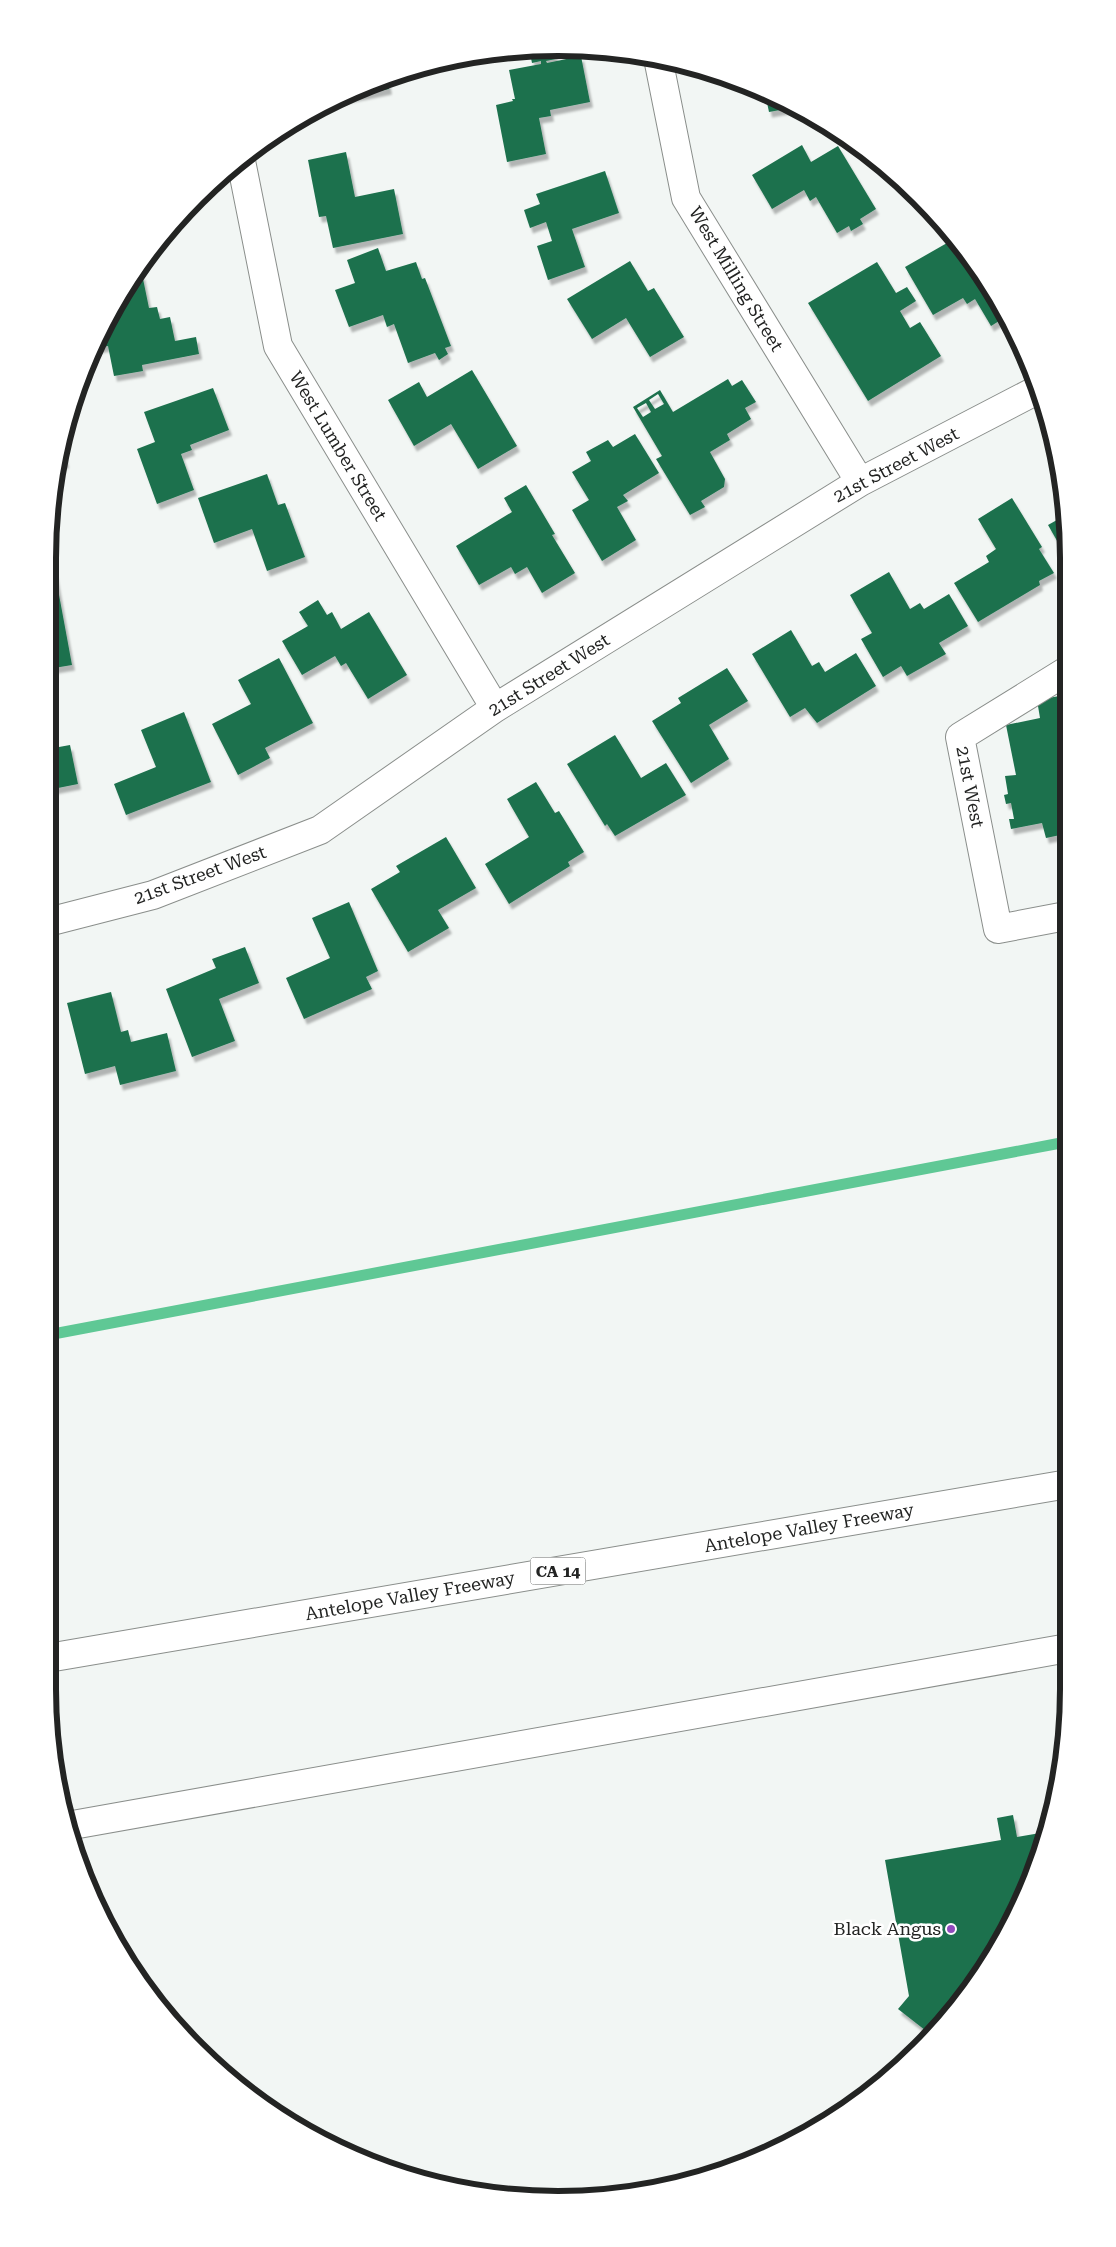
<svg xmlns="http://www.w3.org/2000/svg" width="1116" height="2247" viewBox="0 0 1116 2247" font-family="'Roboto Serif',serif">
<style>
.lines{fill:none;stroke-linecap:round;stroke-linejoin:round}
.stream{stroke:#5fc895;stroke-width:11}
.building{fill:#1d714d;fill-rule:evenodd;filter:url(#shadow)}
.minor-casing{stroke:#8a8e8b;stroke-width:30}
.highway-casing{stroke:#8a8e8b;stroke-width:30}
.minor{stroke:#fff;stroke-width:28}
.highway{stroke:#fff;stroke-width:28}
.poi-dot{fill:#914abd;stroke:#fff;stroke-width:2}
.labels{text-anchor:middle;stroke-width:5;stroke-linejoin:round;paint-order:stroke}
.shield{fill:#fff;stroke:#656665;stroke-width:1}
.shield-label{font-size:16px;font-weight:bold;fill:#232423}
.street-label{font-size:18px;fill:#232423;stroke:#fff}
.poi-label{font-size:18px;fill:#232423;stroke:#fff;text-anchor:end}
.rim{fill:none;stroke:#232423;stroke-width:6}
</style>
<defs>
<filter id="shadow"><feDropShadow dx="3" dy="5.5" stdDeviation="1" flood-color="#0004"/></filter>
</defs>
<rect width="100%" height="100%" fill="#f2f6f4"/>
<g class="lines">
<path class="stream" d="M48,1335L1066,1142"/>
</g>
<path class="building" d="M554,48L556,59L546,61L547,63L581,56L590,102L550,110L551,116L539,118L546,154L507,162L496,105L513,101L512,99H515L509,70L541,64V61L532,63L530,53Z
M387,79L389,89L341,99L363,86Z
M765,93L791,108L769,112Z
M802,145L811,162L838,146L876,209L860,219L863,224L851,231L849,226L837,233L816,197L810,201L804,190L772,209L752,175Z
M346,152L355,197L394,189L403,234L333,248L326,216L319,217L308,160Z
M605,171L619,213L572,229L585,267L548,280L537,246L552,241L546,222L530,228L524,210L540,204L536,194Z
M954,239L963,247L1004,318L991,326L975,299L967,304L963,298L933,315L905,267Z
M378,248L386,271L416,262L422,279L425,278L451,346L445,348L448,354L439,360L435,353L408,363L394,324L387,327L383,315L349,327L335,290L355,283L347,260Z
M630,261L648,291L654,288L684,337L650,357L626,318L592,339L567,299Z
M877,262L896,293L907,287L916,301L900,311L910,328L920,322L941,356L868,401L808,303Z
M142,274L149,308L157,307L160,319L170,317L175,341L196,337L199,354L142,365L143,371L114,376L108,346L97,348L98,352L93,351L133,276Z
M472,370L517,446L478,469L451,424L414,446L388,400L419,382L427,397Z
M728,379L732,386L742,380L756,402L745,408L751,419L727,434L730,440L710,452L725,479L724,487L701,501L705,507L690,515L656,459L662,456L633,407L660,390L673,412ZM658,394L664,404L655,409L649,400ZM646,403L651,412L643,417L637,408Z
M213,388L229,430L190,445L192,450L181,454L194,490L157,504L137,449L155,442L144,412Z
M635,434L659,473L623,495L628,501L617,507L636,540L602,561L572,510L589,500L572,472L591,461L586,452L608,440L613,447Z
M62,443L66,463L57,464V458Z
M267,474L278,505L285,503L305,557L267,571L252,529L214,543L198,498Z
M526,485L555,534L552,535L575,573L542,593L527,567L515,574L511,567L479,585L456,546L512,512L504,498Z
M1012,498L1042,547L1039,549L1054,573L1039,581L1040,585L978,622L954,583L989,562L986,556L996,549L978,519Z
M1064,516V553L1048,525Z
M889,572L910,609L920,603L924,609L949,594L968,626L939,643L946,654L907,676L901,666L883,677L861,639L872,633L850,595Z
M55,573L72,665L48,669V574Z
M318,600L327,615L332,612L341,629L369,612L407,675L368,699L346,663L341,666L335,656L302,675L282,641L308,626L299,612Z
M791,630L812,666L819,662L825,672L856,653L876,686L817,723L805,708L790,717L752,654Z
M279,658L313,723L265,748L270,758L238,775L212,724L251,704L238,680Z
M727,668L748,701L709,725L729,759L691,783L652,721L681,703L678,698Z
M1065,695V787L1058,789L1065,834L1046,838L1042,823L1011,829L1009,819H1014L1011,803L1006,804L1004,795L1008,794L1005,776L1016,775L1006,725L1040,718L1037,700Z
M184,712L211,782L126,815L114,784L156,767L141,730Z
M615,735L641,778L666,763L686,795L615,836L607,824L605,826L567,764Z
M70,745L78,784L48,790V749Z
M536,782L555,813L559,811L584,852L568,862L570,866L509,904L485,864L529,837L507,799Z
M446,837L476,888L438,910L449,928L408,952L371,889L400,872L396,866Z
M349,902L378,971L366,977L372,989L304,1019L286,978L330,958L312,918Z
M245,947L259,983L219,999L235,1041L192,1057L166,989L216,968L212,959Z
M111,992L121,1032L128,1030L131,1042L167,1033L176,1071L120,1085L115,1066L85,1074L67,1003Z
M1013,1815L1017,1837L1046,1832L1030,1885L982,1973L930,2034L898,2009L909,1996L885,1860L1001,1840L997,1818Z
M136,1957L140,1980L126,1959Z"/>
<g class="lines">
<g class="minor-casing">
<path id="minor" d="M658,58L686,198L860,482
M241,161L278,346L495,708
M1065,672L960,737L998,929L1066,916
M48,922L153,895L320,830L495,708L860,482L1037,390"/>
</g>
<g class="highway-casing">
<path id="highway" d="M48,1658L1068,1484
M67,1826L1068,1648"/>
</g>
<use href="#minor" class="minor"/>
<use href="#highway" class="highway"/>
</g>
<circle class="poi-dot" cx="951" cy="1929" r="5"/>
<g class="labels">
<rect class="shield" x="530.5" y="1557.5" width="55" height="27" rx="4"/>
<g class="shield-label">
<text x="558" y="1577">CA 14</text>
</g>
<g class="street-label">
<text transform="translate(736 279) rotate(59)" y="6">West Milling Street</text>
<text transform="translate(338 446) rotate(59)" y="6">West Lumber Street</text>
<text transform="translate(896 465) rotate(-28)" y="6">21st Street West</text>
<text transform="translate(549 675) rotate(-32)" y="6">21st Street West</text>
<text transform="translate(970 787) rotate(79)" y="6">21st West</text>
<text transform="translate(200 875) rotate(-20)" y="6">21st Street West</text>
<text transform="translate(809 1528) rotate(-10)" y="6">Antelope Valley Freeway</text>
<text transform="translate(410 1596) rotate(-10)" y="6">Antelope Valley Freeway</text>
</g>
<g class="poi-label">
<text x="941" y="1935">Black Angus</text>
</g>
</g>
<path d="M0 0H1116V2247H0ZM558 56H558A502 502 0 0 1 1060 558V1689A502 502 0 0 1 558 2191H558A502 502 0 0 1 56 1689V558A502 502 0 0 1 558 56Z" fill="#fff" fill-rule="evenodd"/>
<path class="rim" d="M558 56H558A502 502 0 0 1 1060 558V1689A502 502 0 0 1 558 2191H558A502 502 0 0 1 56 1689V558A502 502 0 0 1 558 56Z"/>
</svg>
